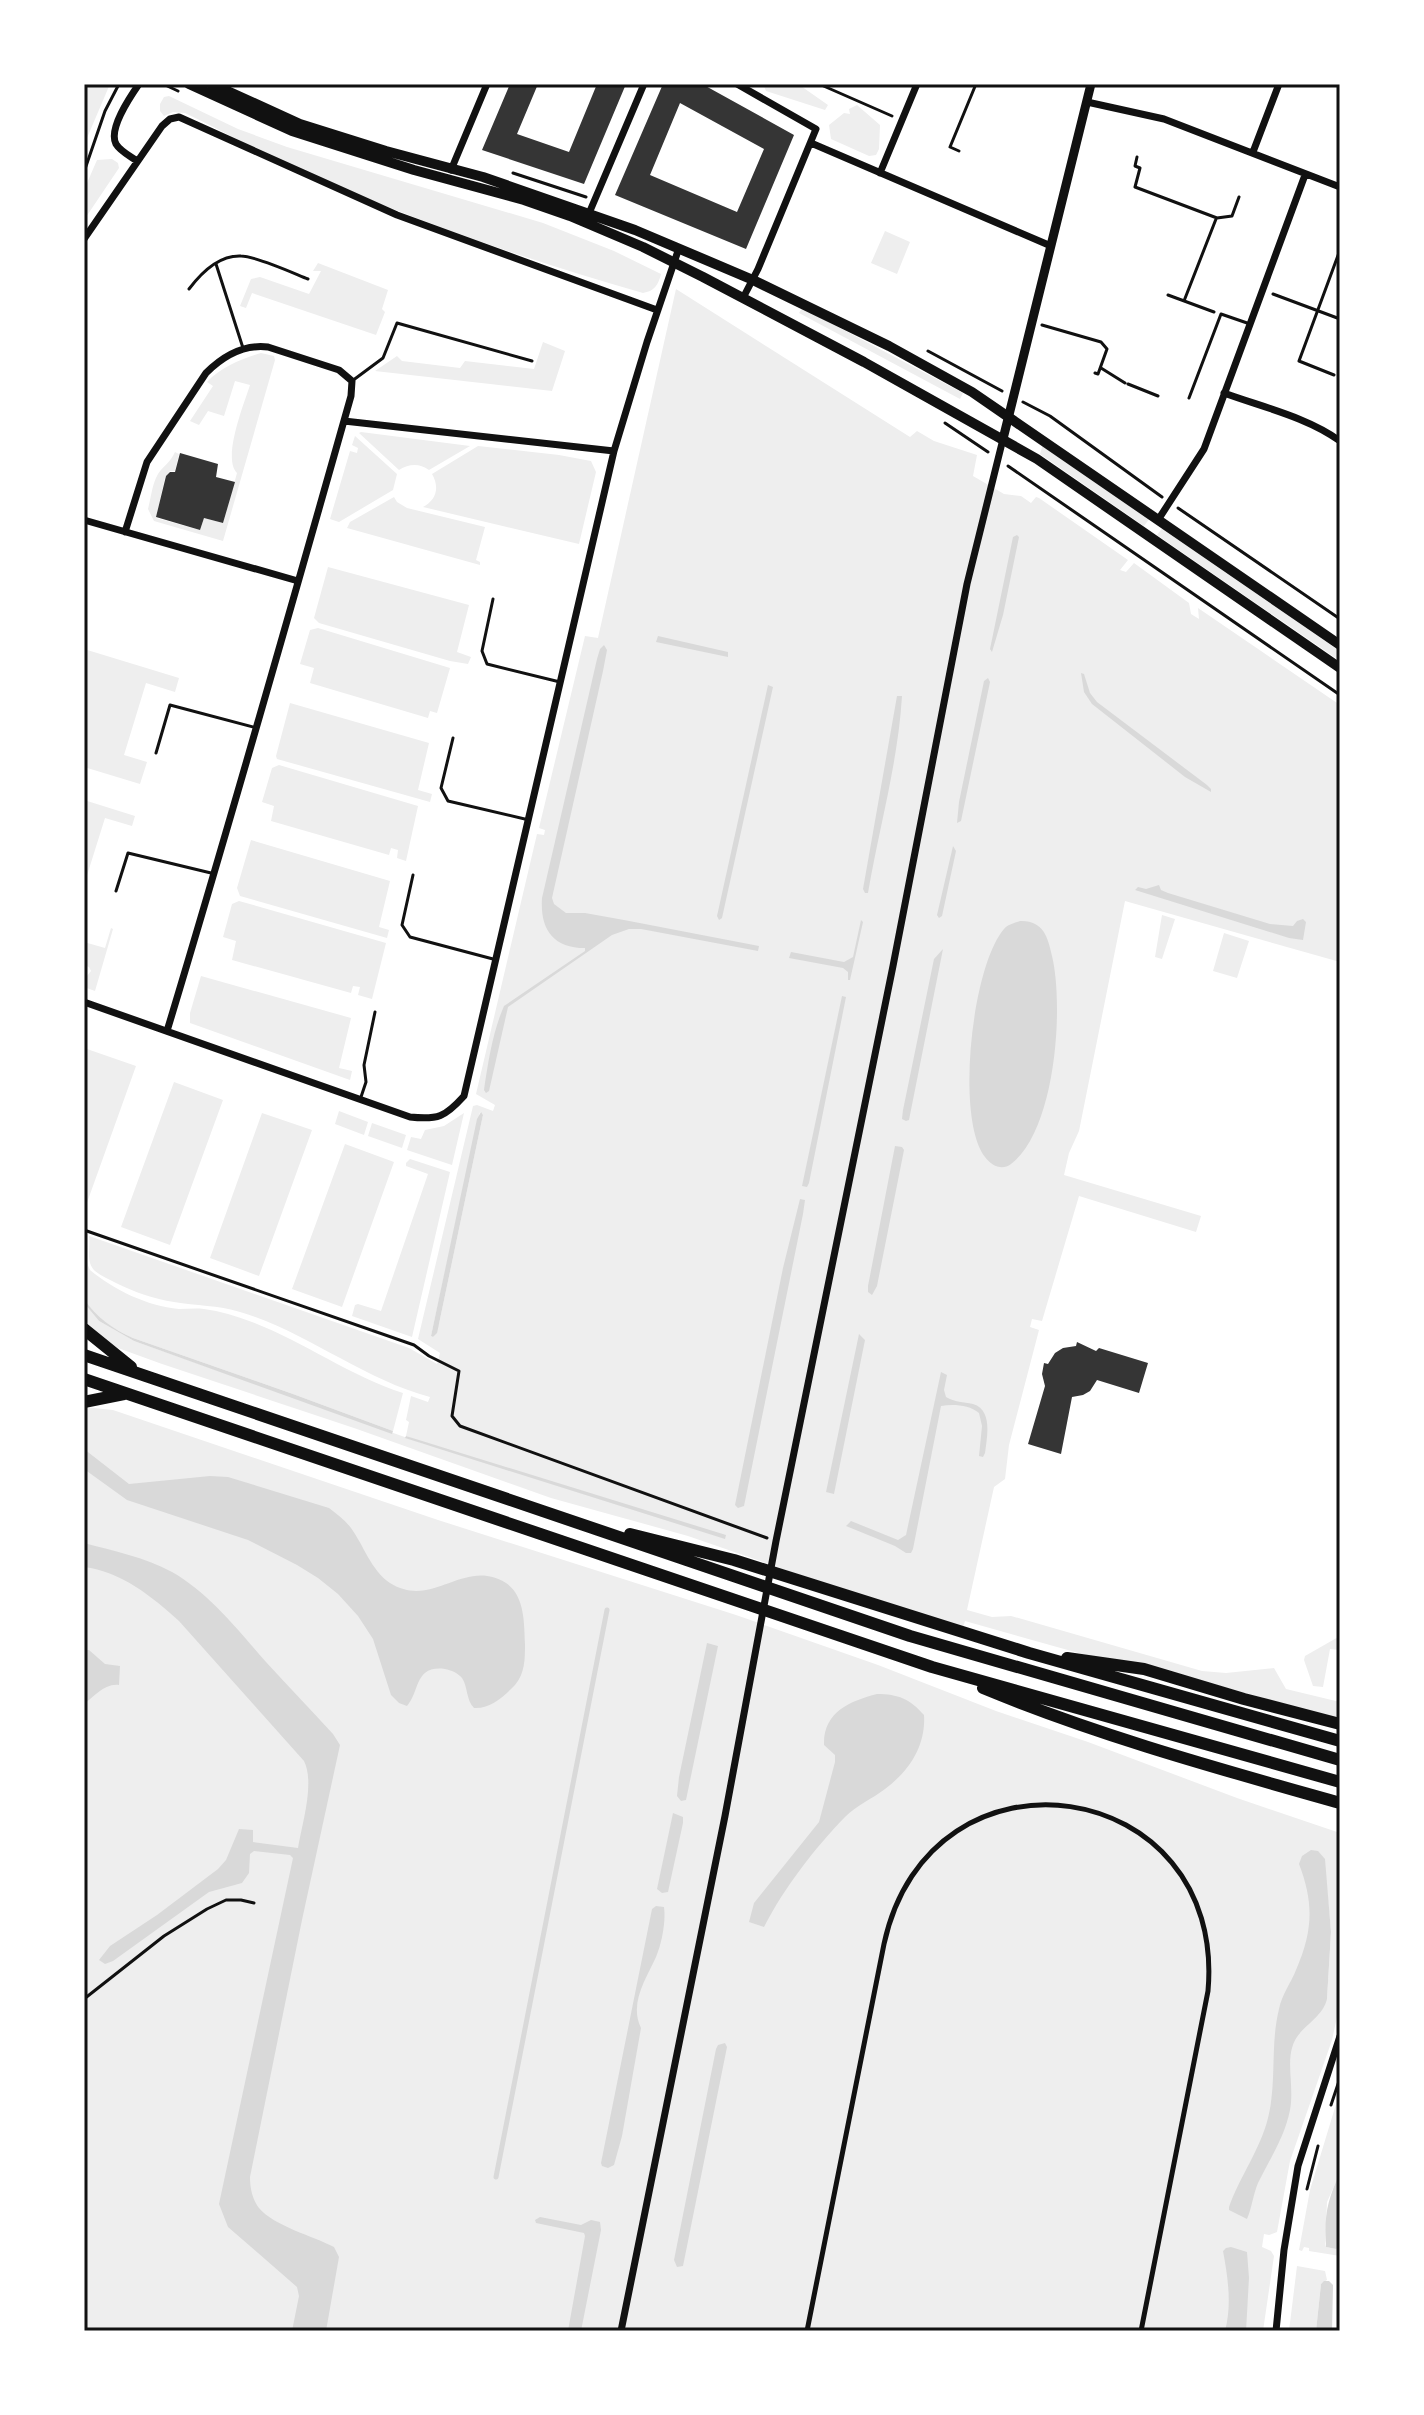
<svg xmlns="http://www.w3.org/2000/svg" width="1424" height="2415" viewBox="0 0 1424 2415" font-family="Helvetica,sans-serif">
<style>
.green{fill:#eee;fill-rule:evenodd}
.water{fill:#d9d9d9}
.lines{fill:none;stroke-linecap:round;stroke-linejoin:round}
.stream{stroke:#d9d9d9;stroke-width:5}
.building{fill:#353535;fill-rule:evenodd}
.path{stroke:#111;stroke-width:3}
.service{stroke:#111;stroke-width:3}
.pedestrian{stroke:#111;stroke-width:5}
.minor{stroke:#111;stroke-width:7}
.tertiary{stroke:#111;stroke-width:9}
.secondary{stroke:#111;stroke-width:10}
.trunk{stroke:#111;stroke-width:12}
.neatline{fill:none;stroke:#111;stroke-width:3}
</style>
<rect width="100%" height="100%" fill="#fff"/>
<path class="green" d="M84,84H110L87,138L84,136Z
M763,84H798L828,105L825,110L766,91Z
M169,96L238,129L287,147L543,223L614,251L661,274C658,286 654,291 643,293C513,256 383,210 261,151C235,139 211,125 185,113L173,112L164,116L160,111V104L164,97Z
M857,105L880,125L879,149L876,155L869,156L831,139L829,125L844,113L850,114L849,109Z
M112,159L118,163L119,168L84,220V190L97,160Z
M885,231L910,242L897,274L871,263Z
M318,263L388,290L382,309L385,312L376,335L252,293L246,308L240,306L251,279L260,277L309,294L321,271H313Z
M676,289L910,437L917,431L934,441L977,455L973,476L1004,494L1021,496L1031,503L1036,497L1039,498L1128,560L1120,570L1126,572L1134,563L1189,603L1191,614L1199,619L1198,608L1340,705V962L1125,901L1079,1131L1069,1153L1064,1175L1201,1216L1196,1232L1079,1196L1042,1321L1032,1319L1030,1327L1039,1330L1009,1445L1005,1479L994,1487L967,1610L992,1617L1011,1616L1022,1619L1202,1671L1226,1673L1274,1668L1286,1689L1340,1702V1719L1176,1674L1082,1654L965,1621L962,1631L688,1536L551,1498L354,1428L162,1364L118,1348L101,1337L84,1322V1303L99,1321L134,1341L430,1446L406,1436L409,1422L406,1420L411,1396L428,1402L430,1397C362,1379 307,1332 240,1312C218,1305 196,1306 174,1302C154,1299 134,1292 116,1283C109,1279 101,1276 95,1271C85,1262 91,1247 89,1236L409,1348L437,1364L440,1353L418,1339L473,1106L477,1105L493,1111L495,1105L476,1094L537,834L544,835L545,830L539,828L585,636L598,638ZM480,1112L483,1115L439,1324L433,1337L431,1336Z
M802,308L963,393L960,399L799,313Z
M543,342L565,351L552,391L375,371L397,356L402,361L460,368L465,361L534,369Z
M261,353L274,356L275,360L223,541L154,521L148,509C151,498 152,484 158,474C163,466 170,463 175,452L179,454L175,471H170L165,477L156,518L200,530L204,518L223,523L237,473C222,458 244,404 250,385L235,381L224,416L208,411L199,425L190,421L213,386L207,382C221,367 242,359 261,353Z
M361,432L470,446L429,470C419,463 409,464 399,470L359,433Z
M355,436L397,474L393,490L339,522L330,519L350,451L357,453L358,448L352,445Z
M1043,444L1150,518L1144,526L1040,454Z
M478,446L559,455L591,461L596,472L579,544L423,507C436,500 440,488 432,474Z
M394,497L397,502L407,508L485,527L476,560L480,562V565L347,528L350,522Z
M1163,527L1340,648V661L1157,535Z
M328,567L469,605L457,652L471,657L468,664L450,661L319,623L314,618Z
M318,628L450,668L437,713L430,711L428,718L310,683L314,668L300,664L310,630Z
M84,649L179,678L175,692L146,683L124,755L147,762L140,784L84,767Z
M290,703L429,743L418,790L432,794L430,802L277,759L276,756Z
M279,765L418,806L406,861L397,858L398,850L391,848L389,855L271,821L274,806L262,802L272,768Z
M84,800L135,816L132,826L105,818L84,885Z
M251,840L390,881L379,927L389,930L387,938L240,896L237,888Z
M239,901L386,943L372,999L358,995L360,987L353,986L351,993L232,960L236,941L223,937L232,904Z
M1162,915L1175,919L1162,959L1155,957Z
M111,928L113,929L95,991L84,987V975L87,976L91,971L89,967L84,965V942L105,948Z
M1224,933L1249,941L1237,978L1213,971Z
M201,976L351,1018L339,1068L352,1071L350,1080L190,1023V1013Z
M87,1049L136,1066L84,1211V1057Z
M174,1082L223,1100L170,1245L121,1227Z
M339,1111L368,1122L364,1135L335,1124Z
M262,1113L312,1130L259,1276L210,1258Z
M464,1113L452,1165L407,1150L411,1137L421,1139L425,1130L444,1126Z
M372,1123L406,1135L402,1148L368,1136Z
M345,1144L394,1162L342,1307L292,1289Z
M410,1159L450,1172L412,1337L352,1316L355,1305L358,1304L381,1311L428,1174L406,1166V1163Z
M84,1234C91,1243 83,1258 90,1270C114,1290 147,1306 179,1309C187,1309 196,1308 204,1309C220,1311 236,1316 252,1322C304,1342 350,1376 403,1393L393,1431L293,1394L133,1338C118,1331 89,1316 84,1298C81,1287 84,1249 84,1234Z
M84,1407L113,1410L438,1520L736,1615L878,1665L996,1711L1088,1742L1237,1798L1340,1833V2003L1332,2040L1290,2161L1277,2232L1269,2235L1264,2234L1262,2247L1271,2251L1274,2256L1263,2331H84ZM1326,1880L1331,1932L1327,1999L1298,2034Z
M1340,1636V1650L1330,1649L1323,1687L1313,1686L1304,1660L1305,1656Z
M1340,2091V2173L1327,2202L1325,2244L1326,2247L1336,2249L1340,2247V2256L1309,2251V2248L1304,2247L1302,2251L1299,2250L1310,2190Z
M1297,2266L1325,2271L1327,2280L1321,2284L1316,2331H1289Z"/>
<path class="water" d="M1017,535L1019,537L1003,615L992,652L990,649L1013,537Z
M658,636L728,652V657L656,642Z
M604,645L607,650L603,671L552,898L554,904L566,913H585L624,920L759,946L758,951L641,929H629L612,935L508,1007L489,1091L486,1093L484,1090C488,1062 493,1031 504,1006L585,951V948C552,948 540,928 542,898L597,659L600,649Z
M1081,673L1084,674L1090,693L1097,702L1207,785L1211,789V792L1185,777L1092,704L1084,692Z
M988,678L990,682L961,821L957,823L959,802L984,681Z
M768,685L773,687L722,918L719,920L717,916Z
M897,696H902C898,763 879,828 868,893H865L863,889Z
M953,846L956,851L942,916L939,918L937,915Z
M1159,885L1161,890L1168,893L1270,924L1293,926L1297,921L1303,919L1306,922L1303,940L1289,938L1135,890L1138,887L1146,889Z
M861,920L863,922L850,980H848V972L843,968L789,958L791,952L844,962L853,957Z
M1020,921C1043,920 1048,937 1052,956C1064,1006 1056,1130 1011,1164C1002,1171 992,1166 985,1157C955,1118 972,966 1004,929C1008,924 1014,923 1020,921Z
M943,949L909,1120L906,1121L902,1119L903,1110L934,959Z
M842,996L846,997L809,1183L807,1187L802,1186Z
M481,1112L483,1115L439,1324L437,1333L433,1337L431,1336L477,1119Z
M895,1146L902,1147L904,1150L877,1286L872,1295L868,1292V1286Z
M800,1199L805,1200L803,1214L744,1506L738,1508L735,1505L783,1268Z
M84,1299C96,1317 113,1329 133,1338L293,1394L393,1431L392,1434L134,1341L99,1321L84,1303Z
M859,1334L865,1340L834,1494L826,1492Z
M941,1372L947,1375L944,1390L946,1397C955,1402 963,1402 973,1404C993,1410 987,1437 985,1453L983,1457L979,1456L982,1426L979,1413C969,1405 954,1404 941,1406L913,1549L911,1553H906L895,1546L846,1526L851,1521L898,1540L906,1535Z
M406,1436L726,1535L725,1539L405,1438Z
M84,1449L129,1484L210,1476L228,1477L329,1508C337,1514 345,1520 351,1528C364,1546 371,1570 390,1583C433,1610 464,1557 506,1583C525,1596 524,1623 525,1644C525,1659 525,1673 515,1685C504,1696 491,1709 474,1708C466,1700 468,1687 462,1678C458,1673 451,1670 445,1669C414,1665 420,1692 407,1706L399,1703L391,1695L373,1639L358,1616L338,1594L318,1578L297,1565L248,1540L127,1500L84,1469Z
M84,1543C114,1551 144,1557 172,1572C209,1593 238,1630 266,1662C288,1686 311,1710 333,1734L340,1745L302,1920L250,2177C250,2187 252,2199 259,2208C274,2226 313,2236 334,2247L339,2257L326,2331H292L299,2296L297,2287L228,2227L219,2204L293,1858L290,1855L254,1851L250,1854L249,1873L242,1883L209,1892L113,1961L105,1964L99,1960L110,1946L157,1915L218,1869L226,1860L239,1829L253,1830V1842L298,1848C302,1824 315,1783 304,1761L179,1621C153,1597 120,1571 84,1567Z
M707,1643L718,1646L686,1800L681,1801L677,1796L679,1777Z
M84,1650H89L105,1664L120,1666L119,1685C105,1683 95,1696 84,1704Z
M877,1694C898,1694 910,1699 924,1715C926,1746 909,1771 885,1789C872,1799 857,1805 845,1817C814,1849 784,1888 764,1927L749,1922L754,1903L819,1822L835,1762V1755L824,1745C823,1712 850,1701 877,1694Z
M673,1813L683,1817V1823L668,1892L662,1893L657,1889Z
M1311,1850L1318,1851L1325,1859L1331,1932L1327,1999C1322,2020 1297,2027 1292,2048C1287,2065 1294,2089 1290,2110C1285,2136 1270,2159 1258,2183C1253,2195 1252,2207 1247,2219L1229,2210V2207C1240,2176 1260,2150 1268,2118C1277,2082 1270,2045 1279,2009C1282,1994 1291,1983 1296,1970C1313,1931 1314,1903 1299,1864L1302,1856Z
M656,1906L664,1907C666,1921 662,1943 656,1957C646,1979 629,2003 641,2028L622,2136L614,2165L608,2168L602,2166L601,2163L652,1909Z
M725,2043L727,2047L683,2266L677,2267L674,2260L716,2049L718,2045Z
M1340,2173V2247L1336,2249L1326,2247C1324,2217 1327,2200 1340,2173Z
M540,2217L581,2225L591,2220L600,2222L601,2230L581,2331H568L585,2236L584,2233L536,2223L535,2220Z
M1231,2247L1247,2252L1249,2278L1246,2331H1225C1232,2305 1228,2278 1223,2251L1226,2248Z
M1324,2281H1329L1333,2285L1332,2331H1316L1321,2284Z"/>
<g class="lines">
<path class="stream" d="M496,2177L607,1610"/>
</g>
<path class="building" d="M510,84H538L517,134L569,152L597,84H626L584,184L482,150Z
M663,84H702L794,135L746,249L615,195ZM680,103L764,149L737,212L650,175Z
M180,453L218,464L216,477L235,482L223,523L204,518L200,530L156,517L166,476L170,472H175Z
M1077,1342L1096,1351L1099,1348L1148,1363L1139,1393L1097,1380L1090,1391L1083,1395L1072,1397L1061,1454L1028,1444L1045,1386L1042,1374L1044,1363L1048,1364L1055,1353L1063,1348L1076,1346Z"/>
<g class="lines">
<path class="path" d="M163,84L178,91
M819,84L892,116
M959,151L950,147L976,84
M1137,157L1135,166L1140,168L1135,187L1217,218L1232,216L1239,197
M513,173L586,197
M1273,294L1340,319
M1168,295L1214,312
M1184,301L1216,219
M1042,325L1101,342L1107,349L1098,374L1095,373
M928,351L1002,391
M1101,368L1125,383
M1334,375L1299,361L1340,250
M1128,384L1158,396
M1023,402L1050,416L1162,497
M945,423L988,452
M1008,466L1340,695
M1178,508L1340,619
M84,1230L414,1345L429,1356L459,1371L452,1416L460,1426L767,1538
M84,1999L164,1936L207,1909L226,1900H241L254,1903
M1331,2105L1340,2078
M1307,2189L1318,2146"/>
<path class="service" d="M84,172L105,111L119,84
M216,264L243,348
M189,289C201,273 219,255 241,256C256,256 293,273 308,279
M352,381L383,358L397,323L532,361
M1189,398L1221,314L1250,324
M493,599L482,651L487,664L560,682
M453,738L441,788L448,801L529,820
M156,753L170,705L257,728
M413,875L402,925L410,937L493,959
M116,891L128,853L211,873
M360,1100L366,1082L364,1065L375,1012"/>
<path class="pedestrian" d="M807,2331L884,1944C930,1731 1227,1775 1208,1991L1141,2331"/>
<path class="minor" d="M737,84L816,129L758,269L743,298
M1087,102L1164,119L1340,187
M811,143L1051,246
M1253,152L1279,84
M137,161C130,156 120,151 116,144C108,129 130,97 139,84
M451,170L487,84
M880,173L917,84
M587,218L644,84
M84,239L162,126L170,119L179,117L397,215L657,310
M1224,393C1262,407 1307,417 1340,441
M344,421L614,451
M84,520L298,581
M1158,520L1204,449L1305,175
M125,532L147,462L206,373C223,356 243,344 268,347L339,370L352,381L351,396C291,608 231,820 167,1031
M84,1002L410,1117C438,1120 445,1117 464,1096L614,451L647,342L679,248
M621,2331L725,1816L776,1541L893,966L967,584L1003,439
M1276,2331L1284,2250L1298,2166L1340,2036"/>
<path class="tertiary" d="M1003,439L1091,84"/>
<path class="secondary" d="M189,84L292,131L414,170L524,200L570,216L643,247L703,277L864,362L1037,459L1340,668
M212,84L300,124L386,151L483,177L635,230L753,280L889,346L972,392L1340,645"/>
<path class="trunk" d="M84,1329L131,1367
M84,1355L910,1636L1340,1760
M84,1379L932,1667L1340,1782
M84,1402L124,1394
M630,1534L734,1560L1029,1653L1340,1741
M1067,1658L1144,1669L1244,1699L1340,1724
M983,1688C1099,1736 1220,1769 1340,1803"/>
</g>
<rect width="1424" height="2415" fill="none" stroke="#ffffff" stroke-width="172"/>
<rect x="86" y="86" width="1252" height="2243" class="neatline"/>
</svg>
